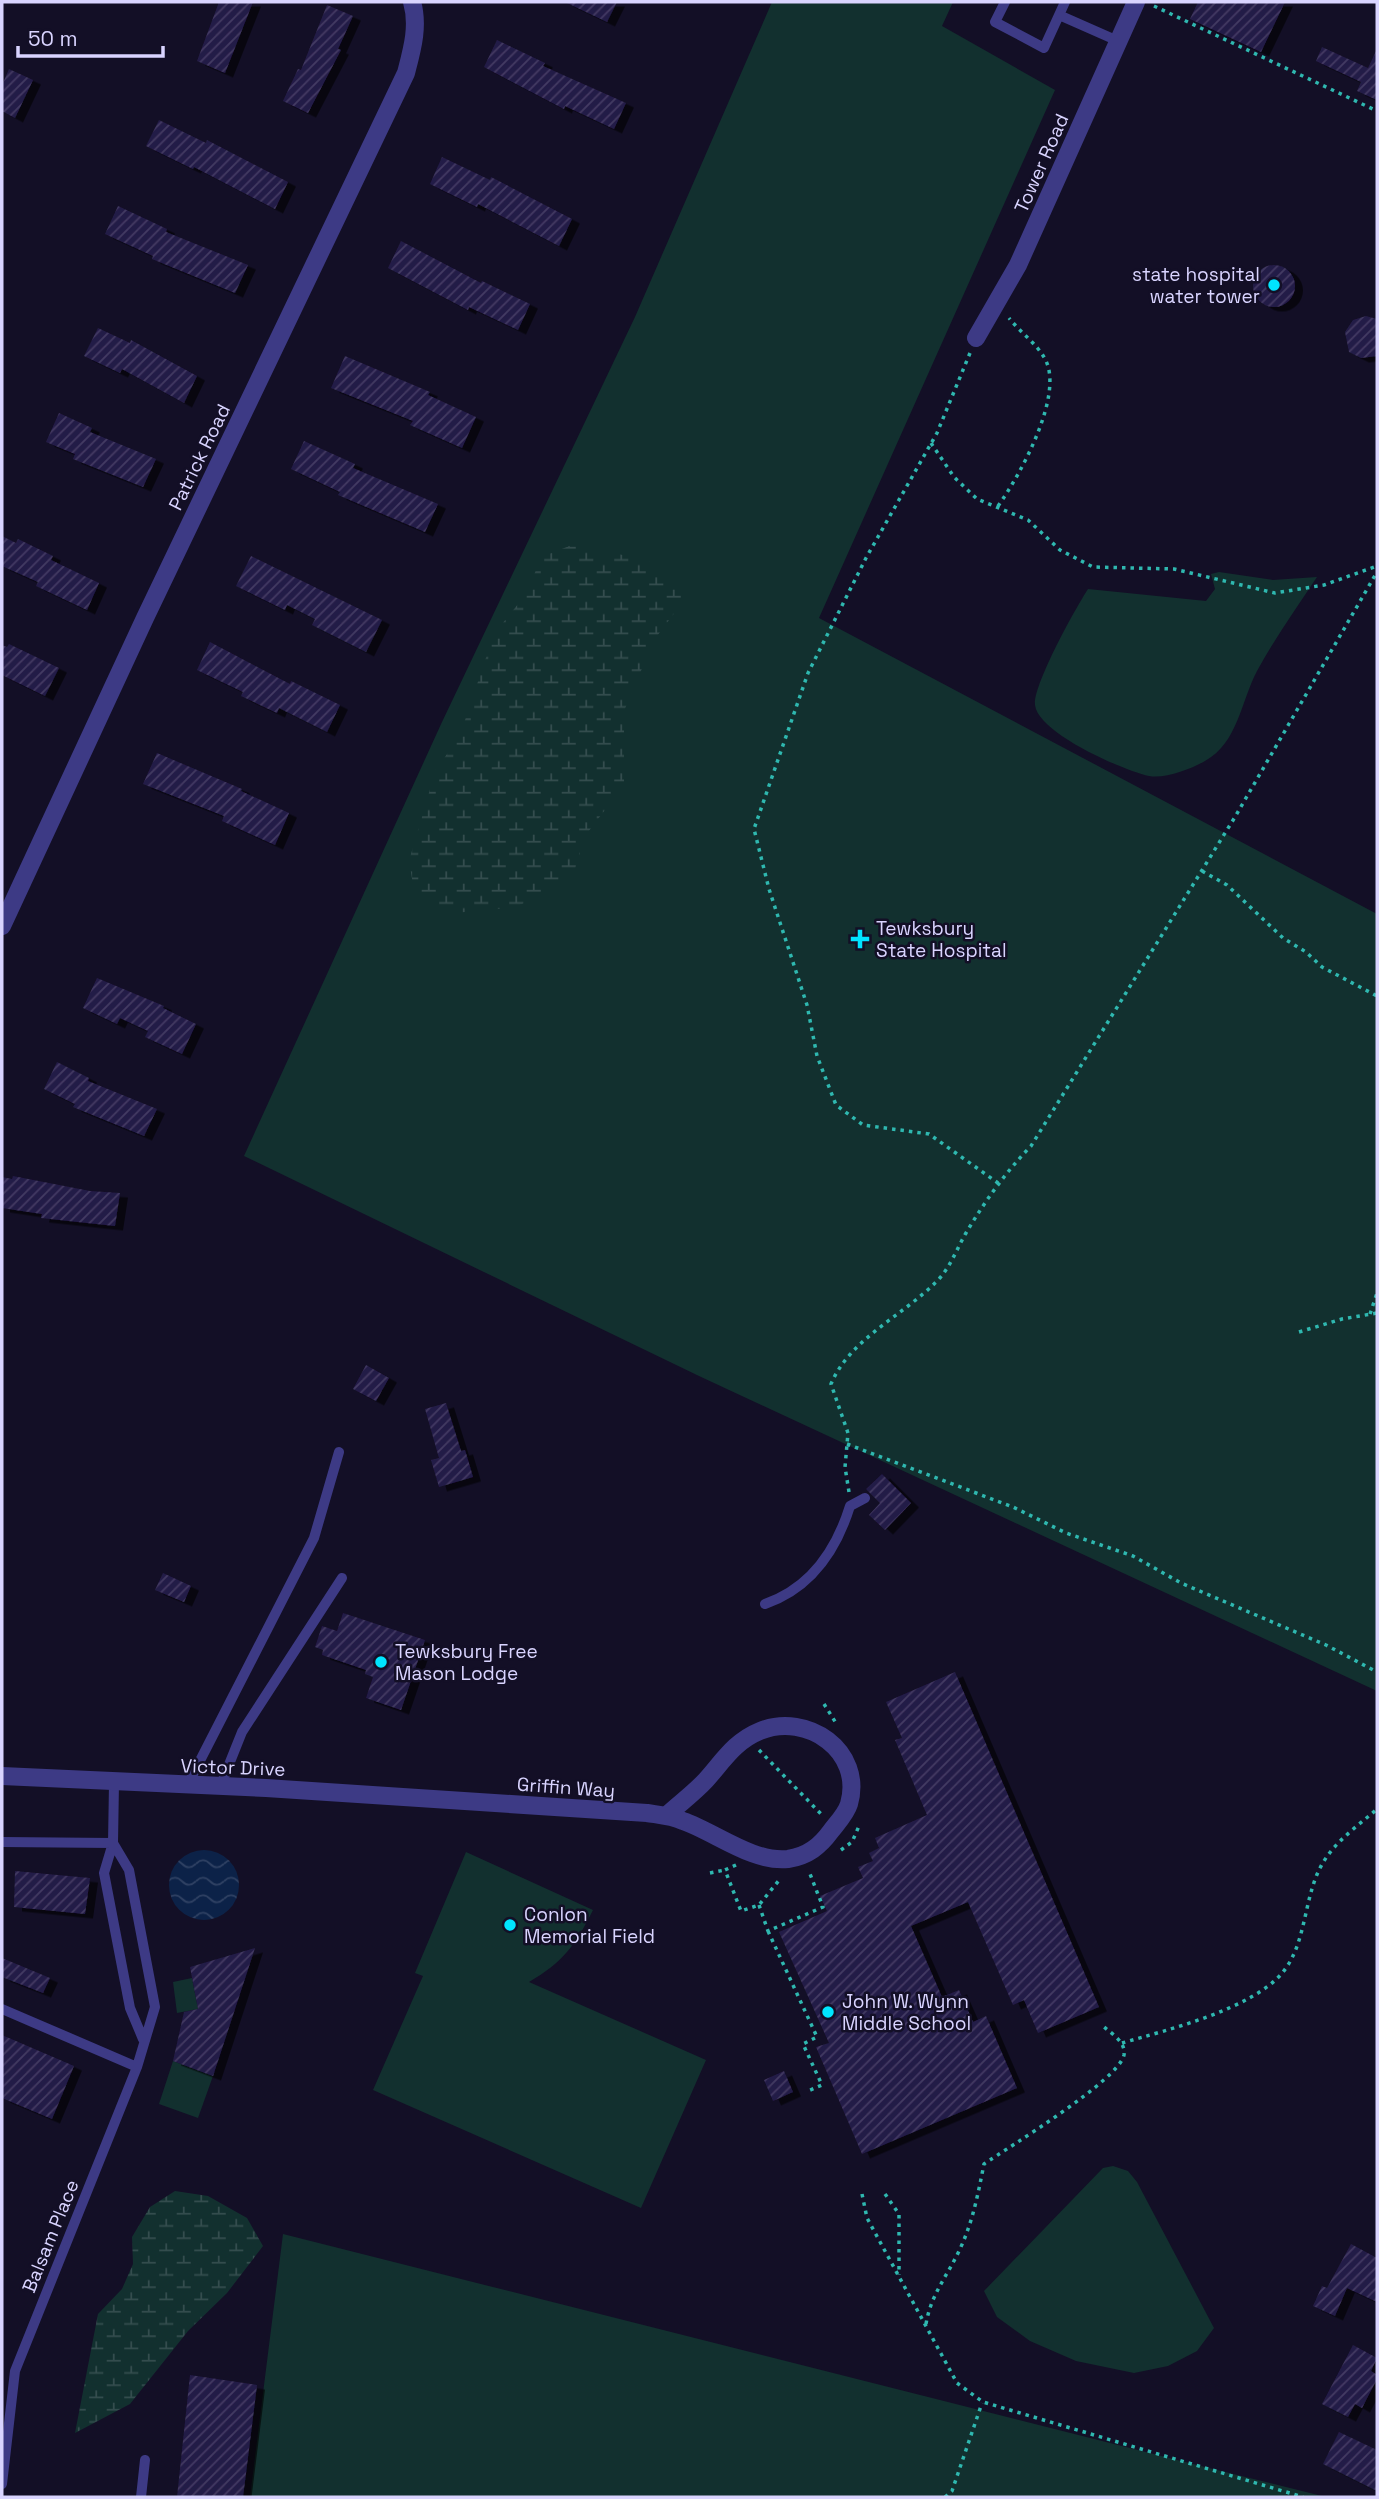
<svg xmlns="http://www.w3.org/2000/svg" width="1379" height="2499" viewBox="0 0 1379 2499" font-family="'Space Grotesk',sans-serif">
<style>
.green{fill:#12302f}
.wetland{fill:url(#wetland-marsh)}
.water{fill:url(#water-waves)}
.building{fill:url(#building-hatch);filter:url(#shadow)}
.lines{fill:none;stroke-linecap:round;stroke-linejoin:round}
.path{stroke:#2fb8b0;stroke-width:3.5;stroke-dasharray:3.5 5;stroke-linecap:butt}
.lane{stroke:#3d3a85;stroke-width:10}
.street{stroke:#3d3a85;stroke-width:18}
.poi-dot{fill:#00e5ff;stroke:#130f26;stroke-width:2.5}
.labels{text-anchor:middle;stroke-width:5;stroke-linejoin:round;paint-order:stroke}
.street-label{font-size:19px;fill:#d9d4ff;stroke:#130f26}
.poi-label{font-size:19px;fill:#d9d4ff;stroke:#130f26;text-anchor:start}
</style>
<defs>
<pattern id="wetland-marsh" width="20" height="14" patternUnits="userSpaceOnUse" patternTransform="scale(1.75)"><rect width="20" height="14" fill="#12302f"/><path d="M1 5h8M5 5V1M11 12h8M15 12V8" fill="none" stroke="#344d4e"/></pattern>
<pattern id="water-waves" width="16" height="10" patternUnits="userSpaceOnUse" patternTransform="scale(1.75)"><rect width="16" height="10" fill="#0c2248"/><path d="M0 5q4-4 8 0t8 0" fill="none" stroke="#2f4163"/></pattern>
<pattern id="building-hatch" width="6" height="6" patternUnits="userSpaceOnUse" patternTransform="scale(1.75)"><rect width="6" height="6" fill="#241b47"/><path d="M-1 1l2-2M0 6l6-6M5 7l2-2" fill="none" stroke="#433b63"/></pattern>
<filter id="shadow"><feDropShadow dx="8" dy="4.5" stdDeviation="0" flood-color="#0009"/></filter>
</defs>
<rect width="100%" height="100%" fill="#130f26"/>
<path class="green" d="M772,2H953L942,26L1055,90L819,618L1377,914V1691L699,1376L244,1156L442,722L635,317Z
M1219,572L1273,580L1317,577C1297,607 1275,638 1257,671C1241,701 1238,743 1205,761C1191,769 1165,779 1149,776C1122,770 1038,733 1035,705C1033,685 1075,609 1088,589L1206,601L1215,589L1211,574Z
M466,1852L593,1910C575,1946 563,1962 529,1982L706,2060L641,2208L373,2090L423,1976L415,1973Z
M192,1978L198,2009L177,2013L173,1982Z
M173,2061L213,2076L198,2118L159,2104Z
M1113,2166L1128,2171L1137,2182L1214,2328L1197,2351L1168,2366L1134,2373L1076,2361L1030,2341L997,2317L984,2291L1103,2168Z
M283,2234L1205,2467L1326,2497H250Z"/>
<path class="wetland" d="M572,545L648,560L685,599L654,640L624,711V785L585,836L573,876L558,892L510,908L442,914L415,896L409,861L436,769L459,738L494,634L527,593L541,557Z
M175,2191L208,2196L247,2218L263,2246L227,2293L188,2331L130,2404L75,2433L98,2314L122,2289L133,2264L132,2237L150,2207Z"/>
<path class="water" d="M169 1885a35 35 0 1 1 70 0a35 35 0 1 1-70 0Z"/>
<path class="building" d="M219,2H253L225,73L197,61Z
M565,2H617L607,22Z
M1198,2H1285L1261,52L1190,19Z
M327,5L353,16L338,49L341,50L308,113L283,101L298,69L301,70Z
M497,40L545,63L543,66L626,103L614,129L565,106L564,109L484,67Z
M1322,47L1368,68L1377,49V100L1357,91L1361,82L1316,61Z
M9,69L33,80L15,118L2,111V85Z
M159,120L206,143L207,140L288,182L275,209L194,167L193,169L146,146Z
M442,157L490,180L491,177L572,219L559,246L478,204L477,207L430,184Z
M118,206L167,229L166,232L248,265L235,293L152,259L153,256L105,234Z
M401,241L481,283L482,281L530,304L518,330L469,307L468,310L388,268Z
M1253 286a21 21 0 1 1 42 0a21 21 0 1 1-42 0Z
M1366,316L1377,319V356L1361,358L1349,352L1345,332L1353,320Z
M98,328L130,343L131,340L197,376L184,403L122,369L120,373L84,356Z
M345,356L430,392L428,395L476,417L462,448L410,425L413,421L331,388Z
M59,413L92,428L90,432L156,459L143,487L73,459L75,454L46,442Z
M304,441L355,464L353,468L438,504L425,532L338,495L340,492L291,469Z
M2,536L16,543L18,539L53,556L51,560L99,583L87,610L36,586L38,582L2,566Z
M251,556L382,620L366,652L312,625L315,619L287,605L285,610L236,586Z
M210,642L290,684L291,681L340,705L327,732L279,708L277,713L241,696L243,692L197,670Z
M9,644L59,668L45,696L2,675V645L7,647Z
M157,753L242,789L241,791L289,813L275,845L222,821L224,816L143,784Z
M97,978L164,1006L163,1008L196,1024L182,1054L145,1037L148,1031L120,1018L117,1024L83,1008Z
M57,1062L89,1078L88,1081L157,1109L144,1136L73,1107L75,1104L44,1089Z
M13,1176L90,1191L120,1193L115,1226L41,1218L42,1214L2,1208V1177L12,1179Z
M366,1365L389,1378L376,1401L353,1389Z
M446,1403L461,1451L465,1450L473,1477L439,1487L431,1460L439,1458L425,1409Z
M882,1474L911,1503L885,1530L869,1515L880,1503L866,1489Z
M163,1573L191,1586L184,1602L155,1590Z
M343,1613L425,1640L401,1710L366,1698L373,1677L365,1674L366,1670L322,1655L323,1650L315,1647L322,1626L337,1631Z
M955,1672L1099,2007L1038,2033L1024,2000L1013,2005L968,1902L911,1926L942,1997L959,1990L973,2022L986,2016L1017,2088L862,2154L816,2047L829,2043L779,1932L827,1911L820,1896L863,1878L858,1867L873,1861L869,1853L879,1848L875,1838L927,1815L895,1740L902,1738L886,1702Z
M15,1871L90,1878L85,1914L14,1907Z
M255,1948L213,2076L173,2061L184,2012L198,2009L190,1967Z
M2,1958L50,1978L43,1993L2,1977Z
M2,2035L74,2066L52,2119L2,2098Z
M784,2071L793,2092L773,2101L764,2080Z
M1351,2244L1377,2258V2302L1347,2288L1335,2316L1313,2306L1322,2286L1327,2288Z
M1353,2345L1377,2358L1371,2371L1377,2375V2379L1362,2408L1355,2404L1348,2417L1322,2404Z
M190,2375L257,2385L243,2497H177Z
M1339,2432L1377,2450V2491L1323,2464Z"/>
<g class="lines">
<path class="path" d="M1154,6L1377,111
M970,353L937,433L866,558L808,673L754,829L769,889L807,1005L817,1056L836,1105L863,1125L929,1134L998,1183
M931,443L954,477L977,499L1028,520L1060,550L1093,567L1174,569L1275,593L1324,585L1377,566
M998,506C1019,477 1065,395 1045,359C1037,344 1020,332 1009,318
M1202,871L1227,885L1283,938L1306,952L1322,967L1377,996
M1370,1314L1377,1293
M1299,1332L1342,1319L1377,1313
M847,1444L1013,1507L1066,1533L1133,1556L1181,1583L1326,1645L1377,1672
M849,1492L845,1467L848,1433L831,1384C850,1339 902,1316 935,1283C950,1269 956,1250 966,1233C985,1201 1005,1173 1031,1146L1235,817L1377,572
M824,1704L836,1723
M759,1750L822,1815
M841,1850L852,1842L859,1826
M736,1865L725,1870L741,1911L759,1905L780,1879
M710,1873L725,1870
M759,1905L768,1931L823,1907L810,1874
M768,1931L817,2037L803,2044L822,2085L808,2091
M1122,2043C1167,2030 1253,2009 1283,1972C1308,1941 1303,1894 1324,1861C1337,1840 1359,1825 1377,1809
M862,2194L867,2218L957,2383L983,2402L1303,2497
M885,2194L899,2214V2275
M926,2324C931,2294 948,2275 960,2249C973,2221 978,2194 984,2164C1009,2147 1119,2080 1124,2055C1126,2042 1112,2034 1103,2026
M945,2497L952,2491L982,2403"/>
<path class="lane" d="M1005,2L995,22L1044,48L1065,2
M1059,15L1118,41
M765,1604C811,1588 836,1551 850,1506L865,1498
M114,1783L113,1843L104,1873L130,2008L143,2039
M187,1786L314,1538L339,1452
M220,1787L242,1732L342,1578
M2,1842L113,1843
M2,2009L137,2067
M2,2484L15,2371L137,2067L155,2007L129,1870L113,1843
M141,2497L145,2460"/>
<path class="street" d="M976,338L1018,265L1136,2
M2,926L145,618L406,73C412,50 419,26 412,2
M2,1776L266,1788L647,1813C659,1815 672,1816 683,1821C715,1832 753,1863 788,1859C808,1856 820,1846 831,1831C837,1823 846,1814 849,1804C864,1751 807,1712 760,1731C735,1741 723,1761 706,1780C694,1793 679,1804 666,1816"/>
</g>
<g class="poi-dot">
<circle cx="1274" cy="285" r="7"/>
<path d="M856.5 928.5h7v7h7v7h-7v7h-7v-7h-7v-7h7z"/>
<circle cx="381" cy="1662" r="7"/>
<circle cx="510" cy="1925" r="7"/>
<circle cx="828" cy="2012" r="7"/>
</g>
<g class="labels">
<g class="street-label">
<text transform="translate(1041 163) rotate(-66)" y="7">Tower Road</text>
<text transform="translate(199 457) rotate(-64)" y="7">Patrick Road</text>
<text transform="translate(233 1767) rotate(2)" y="7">Victor Drive</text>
<text transform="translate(566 1787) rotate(4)" y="7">Griffin Way</text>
<text transform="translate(50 2236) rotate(-68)" y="7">Balsam Place</text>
</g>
<g class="poi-label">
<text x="1260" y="281" text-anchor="end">state hospital<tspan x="1260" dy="22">water tower</tspan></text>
<text x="876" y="935">Tewksbury<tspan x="876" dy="22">State Hospital</tspan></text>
<text x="395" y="1658">Tewksbury Free<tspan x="395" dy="22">Mason Lodge</tspan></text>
<text x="524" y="1921">Conlon<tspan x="524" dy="22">Memorial Field</tspan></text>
<text x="842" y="2008">John W. Wynn<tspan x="842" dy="22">Middle School</tspan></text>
</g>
</g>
<rect width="1379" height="2499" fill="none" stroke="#d9d4ff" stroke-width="7"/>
<path d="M18 46v10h145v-10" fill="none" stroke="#d9d4ff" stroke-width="3.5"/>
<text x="28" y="46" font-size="21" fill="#d9d4ff" stroke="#130f26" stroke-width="5" paint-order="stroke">50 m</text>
</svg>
